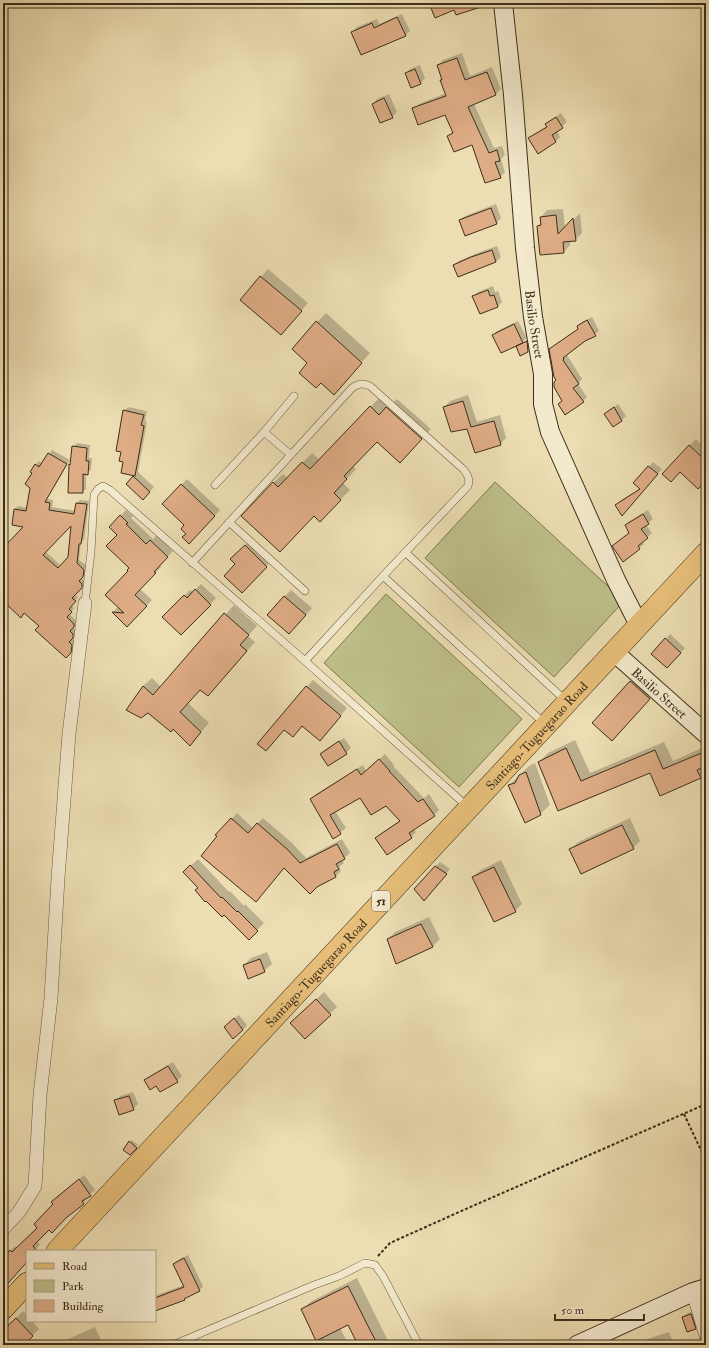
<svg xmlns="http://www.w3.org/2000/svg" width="709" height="1348" viewBox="0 0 709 1348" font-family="'IM FELL Double Pica',serif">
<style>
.green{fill:#bdbf89;stroke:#7d7752}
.shadow{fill:#0003;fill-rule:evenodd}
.building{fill:#deac85;stroke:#3d2f1b;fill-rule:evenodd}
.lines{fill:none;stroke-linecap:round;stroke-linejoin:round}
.lane-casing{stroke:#695a41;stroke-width:8}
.street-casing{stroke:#695a41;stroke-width:14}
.secondary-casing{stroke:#3d2f1b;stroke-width:20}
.primary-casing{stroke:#3d2f1b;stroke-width:22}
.path{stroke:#3d2f1b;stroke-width:2;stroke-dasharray:3 2;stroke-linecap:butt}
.lane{stroke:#f3e9cd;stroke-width:7}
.street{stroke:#f3e9cd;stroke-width:13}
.secondary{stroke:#f3e9cd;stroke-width:18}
.primary{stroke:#e6be79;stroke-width:21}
.labels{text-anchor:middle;stroke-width:3.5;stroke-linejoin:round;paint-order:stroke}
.shield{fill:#f3e9cd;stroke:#746750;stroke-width:1}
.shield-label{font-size:12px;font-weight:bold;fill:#3d2f1b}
.street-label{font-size:13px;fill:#3d2f1b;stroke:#f3e9cd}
</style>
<rect width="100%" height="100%" fill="#ecddb2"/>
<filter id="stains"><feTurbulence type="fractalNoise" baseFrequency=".005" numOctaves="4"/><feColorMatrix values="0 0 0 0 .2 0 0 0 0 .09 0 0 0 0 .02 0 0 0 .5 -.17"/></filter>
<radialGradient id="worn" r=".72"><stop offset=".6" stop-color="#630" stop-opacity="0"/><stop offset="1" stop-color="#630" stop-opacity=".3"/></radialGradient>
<path class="green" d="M495,482L624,601L554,677L425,558Z
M386,594L522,719L459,787L324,663Z"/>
<path class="shadow" d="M402,14L410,31L405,36L352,32L357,27L377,19L379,24Z
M462,53L470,76L492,67L501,89L496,94L474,104L494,148L502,146L505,155L501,159L505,172L500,177L472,143L448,136L453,131L445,113L414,109L419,104L446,93L441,80L442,79L438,65L443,60Z
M420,65L425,78L421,83L411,87L406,74L410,69Z
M389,94L397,112L392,117L373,104L377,99Z
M561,113L567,122L557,131L560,137L556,141L530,139L534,134L547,126L546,124L551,120Z
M496,204L501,218L496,223L460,220L465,216Z
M563,209L565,229L580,213L582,233L575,240H570V245L564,252L538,226L541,223V217L547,210Z
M497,246L501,257L496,262L459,276L454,265L459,261L477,253Z
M268,269L308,303L288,326L241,300Z
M493,286L495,292L498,291L502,302L498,306L480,313L474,296L478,292Z
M326,313L370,353L342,384L309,363L317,322Z
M592,317L599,331L567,355L582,379L578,384L587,397L583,401L563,400L557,380L555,345L579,328L578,326L582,322Z
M518,321L527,338L521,343L528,340L530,349L528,351L493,335L497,331Z
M468,395L477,422L500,415L506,438L500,444L468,427L444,407L450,401Z
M380,397L389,406L397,399L431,429L409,452L377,440L353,466L356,469L343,483L350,490L329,511L314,515L289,541L273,483L283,474L288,478L312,453L320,460Z
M618,404L626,416L622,420L605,414Z
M128,407L147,411L145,421L147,422L138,472L154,487L148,494L127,484L136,475L122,473L125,462L124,411Z
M696,439L706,448V479L680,471L663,474Z
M77,443L90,445L89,458H92L91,470L86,473V489L82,492L70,465L72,463L73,447Z
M52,450L70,460L47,499L53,500L52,507L76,511L77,503L80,500L89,501L84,540L81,542L79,560L87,566L86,573L81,578L85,581L84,584L75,595L78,597L71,605L74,608L69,614L77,621L73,628L76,631L75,634L71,638L75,641L74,649L66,657L40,626L25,612L3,601V551L25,526L15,509L18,506L28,508L33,472L31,471L39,461L42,464ZM73,523L68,558L61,566L45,551Z
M653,462L662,469L626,510L616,505L621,500L641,488L635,483Z
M187,479L220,510L195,537L187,534L185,525L163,504Z
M126,510L133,516L131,518L153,539L157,535L173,551L159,565L161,567L140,589L152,600L127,626L113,612L118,607L130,568L119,535L110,527Z
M648,510L653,519L646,525L652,533L642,542L644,544L639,548L613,546L630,532L626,525L630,521Z
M252,538L273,559L242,592L237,564L232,559Z
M201,584L216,598L181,634L164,617L190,590L193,592Z
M291,590L312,608L296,626L284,597Z
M234,605L257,626L248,636L255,642L208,695L201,689L188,703L209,723L190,744L143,686L152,678L161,687Z
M670,634L685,648L672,662L666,639Z
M638,674L656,691L619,733L593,723Z
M313,680L347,708L326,734L302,725L284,729L258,744Z
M344,738L351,748L346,753L328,765L321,754L326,749Z
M575,740L590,773L664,742L673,761L706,746V772L700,777L650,771L558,809L539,762L548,753Z
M385,754L394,765L393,766L424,798L429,794L439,810L434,815L414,829L416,832L411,837L387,853L376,838L381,833L401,820L386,804L360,796L335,811L346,828L334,837L311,799L316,794L363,765L366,771Z
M535,763L550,805L540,814L509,785L529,766Z
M237,813L253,828L263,818L292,843L306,858L342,839L350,853L342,860L344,863L339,867L341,871L336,876L317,886L284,867L218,836L217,835Z
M630,818L640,841L633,848L571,849L578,842Z
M198,859L229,892L230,891L244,906L245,904L264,923L249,938L184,872Z
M501,860L522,904L515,911L473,877L481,870Z
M440,862L450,869L428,896L435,867Z
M429,917L440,939L433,946L397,963L388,939L395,932Z
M267,952L272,964L264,971L244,965L251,958Z
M324,992L337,1007L305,1037L292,1023Z
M239,1015L247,1025L243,1030L229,1022Z
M173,1062L182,1076L177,1081L157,1085L145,1080L150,1076Z
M133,1092L138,1104L133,1109L116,1101L120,1096Z
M132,1140L138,1145L130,1154V1142Z
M84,1175L95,1190L86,1197L87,1198L83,1203L49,1229L37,1241L40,1245L33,1251H27V1261L3,1279V1259L15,1246L17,1248L39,1228L54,1204L57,1197Z
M188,1255L203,1286L199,1291L155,1305V1297L157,1295L184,1285L174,1264L178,1260Z
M357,1278L390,1345H359L348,1324L340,1328L349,1345H319L302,1310L310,1302Z
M696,1310L700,1324L695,1329L683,1317L688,1313Z
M23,1311L27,1315V1321H32L39,1329L23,1345H3V1331Z
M95,1327L103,1345H55Z
M669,1332L673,1342L676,1340L678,1345H629Z"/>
<path class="building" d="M429,3H487V5L456,15L454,10L435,18Z
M397,17L406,36L361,55L351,32L372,23L374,28Z
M457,58L465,80L487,72L496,95L468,107L489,153L497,150L500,161L495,162L501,178L485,183L472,145L454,152L447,136L453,133L445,115L418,125L412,108L446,96L440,80H442L437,65Z
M415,69L421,84L411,88L405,73Z
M384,98L393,118L380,123L372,104Z
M556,117L563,128L552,135L556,142L538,154L528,138L547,127L545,124Z
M491,208L497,224L465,236L459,220Z
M556,215L558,234L573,218L576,241L563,242L564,253L540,255L537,226L541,225L540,217Z
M492,250L496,262L458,277L453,265L471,257Z
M260,276L302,311L281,335L240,300Z
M488,290L490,296L494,295L498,307L480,314L472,296Z
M587,320L596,336L585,341L563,358L564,359L563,360L579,384L573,388L584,402L565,415L558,404L562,401L554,387V382L556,380L554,377L549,349L578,329L577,326Z
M316,321L362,363L334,395L321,383L316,388L299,373L307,363L292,349Z
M514,324L523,343L501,353L492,335Z
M527,341L528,352L520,356L516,346Z
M463,401L471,427L494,421L501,445L475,453L467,429L451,432L443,407Z
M370,406L379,415L386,407L422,439L400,463L377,442L344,476L347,479L334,493L341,500L320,522L314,516L280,552L241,516L273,482L278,487L302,462L310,469Z
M614,407L622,421L613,427L604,414Z
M123,410L144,415L141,425L144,426L135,476L121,473L123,462L119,461L121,452L116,451Z
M689,445L706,461V480L698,489L680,472L671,482L662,474Z
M72,446L87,448L86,461H89L88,475L83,474V493H68L69,464L70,465Z
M48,453L67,464L45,502L50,503L49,510L74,514L76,503L87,504L81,544H79L77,563L84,570L83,577L79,581L82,584V588L72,598L76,601L69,609L72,612L67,617L74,624V627L70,631L73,634V638L69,642L72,645L71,653L66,658L35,630L39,626L24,613L21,618L3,601V548L23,527L12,525L14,509L26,511L30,488L25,484L32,473L30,472L35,464L39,467ZM71,526L68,557L58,568L43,555Z
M648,466L658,474L622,516L615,505L640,489L633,483Z
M133,476L150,492L143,500L126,484Z
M181,484L215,516L189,544L182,537L186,534L181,529L184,525L162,504Z
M643,514L649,524L641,529L648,538L638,546L640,549L623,562L612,546L629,533L625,525Z
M120,515L128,523L126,524L146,544L150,540L168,557L154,572L156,573L135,595L147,606L127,627L112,612L124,613L105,595L128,571L127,570L129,568L106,546L117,535L109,527Z
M245,545L267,567L242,593L224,576L235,564L230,559Z
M195,589L211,605L181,635L162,617L184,595L187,598Z
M284,596L306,615L289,634L267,615Z
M224,613L249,635L240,645L247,651L208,696L200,690L180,712L201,732L190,746L173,729L171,732L148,713L141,718L126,710L143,686L153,695Z
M665,638L681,653L667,668L651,654Z
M630,681L650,699L612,741L592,723Z
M306,686L341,716L320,741L302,726L293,737L284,730L266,751L257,744Z
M339,741L347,754L328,766L320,754Z
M566,748L581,781L655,750L663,769L704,752L706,757V766L697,770L701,778L660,796L650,773L558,811L538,762Z
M379,759L390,771H389L418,802L423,799L435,816L409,833L412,838L387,855L375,838L400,821L386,806L371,815L360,798L330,815L341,834L333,839L310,799L357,769L361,775Z
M526,772L541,815L525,823L508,785L515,783L519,775Z
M231,818L248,833L257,823L287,849L300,863L337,844L345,859L336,864L339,869L334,872L336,877L317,887L310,894L284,868L256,902L201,856L217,836L215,835Z
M622,825L634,849L581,874L569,849Z
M190,865L221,898L222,897L237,912L238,911L258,931L249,940L224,915L222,917L206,901L205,902L195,890L198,888L183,872Z
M435,866L447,874L424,901L414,889Z
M494,867L516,912L494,922L472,877Z
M421,924L433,947L396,964L387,939Z
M260,959L265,972L248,979L243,965Z
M316,999L331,1015L305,1039L290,1023Z
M234,1018L243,1030L233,1039L224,1027Z
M168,1066L178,1082L160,1092L156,1086L150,1090L144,1080Z
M129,1096L134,1110L119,1115L114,1100Z
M129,1141L137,1148L130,1155L123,1150Z
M79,1179L91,1196L82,1201L84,1204L66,1218L52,1233L49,1230L33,1246L37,1251H27V1262L3,1289V1258L10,1250L12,1252L37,1228L34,1224L53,1204L51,1202Z
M184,1258L200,1291L184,1299L185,1300L155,1311V1298L184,1287L173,1264Z
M348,1286L370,1330L378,1345H358L348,1325L316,1341L301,1309Z
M691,1314L696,1329L687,1332L682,1317Z
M16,1318L33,1336L24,1345H3V1330Z"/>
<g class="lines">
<g class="lane-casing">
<path id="lane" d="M264,432L294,396
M215,485L264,432L291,455
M229,522L305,591
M405,552L566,701
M192,563L352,388C359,383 363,383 370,386L463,469C468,475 470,479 468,486L383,576L305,661
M383,576L545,724
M85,603L91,552L94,495L98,489L103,486L110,490L305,661L468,807
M173,1345L314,1285L339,1276L365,1263L375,1265L383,1276L419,1345"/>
</g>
<g class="street-casing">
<path id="street" d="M3,1229L19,1212L35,1186L40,1095L51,998L58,878L69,734L85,603
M693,1292L706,1336"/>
</g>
<g class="secondary-casing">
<g id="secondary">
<path id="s1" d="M503,3L513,95L525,248L533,317L543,374V404L550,432L616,580L639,625"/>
<path id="s2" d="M614,652L706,734"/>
<path d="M577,1345L693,1292L706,1288"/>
</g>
</g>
<g class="primary-casing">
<g id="primary">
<path id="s3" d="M57,1251L706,553"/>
<path d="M3,1309L27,1283"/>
</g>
</g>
<path class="path" d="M684,1114L706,1161
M378,1256L390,1243L468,1208L706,1104"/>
<use href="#lane" class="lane"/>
<use href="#street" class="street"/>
<use href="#secondary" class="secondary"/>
<use href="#primary" class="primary"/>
</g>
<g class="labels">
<rect class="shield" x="372" y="891" width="18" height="20" rx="3"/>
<g class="shield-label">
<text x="381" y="905">51</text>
</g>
<g class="street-label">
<text dy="5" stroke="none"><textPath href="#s1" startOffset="323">Basilio Street</textPath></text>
<text dy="5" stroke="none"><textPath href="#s2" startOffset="61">Basilio Street</textPath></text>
<text dy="5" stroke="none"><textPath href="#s3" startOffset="704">Santiago-Tuguegarao Road</textPath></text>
<text dy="5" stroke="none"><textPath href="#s3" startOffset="380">Santiago-Tuguegarao Road</textPath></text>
</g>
</g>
<rect width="709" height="1348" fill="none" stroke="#ecddb2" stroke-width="16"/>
<rect x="4" y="4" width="701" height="1340" fill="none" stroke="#3d2f1b" stroke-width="2"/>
<rect x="8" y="8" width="693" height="1332" fill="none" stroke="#3d2f1b"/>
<rect x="26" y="1250" width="130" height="72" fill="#f3e9cd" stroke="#aa9f86"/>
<rect x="34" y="1263" width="20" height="6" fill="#e6be79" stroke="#aa9f86"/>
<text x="62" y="1270" font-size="12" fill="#3d2f1b">Road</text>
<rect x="34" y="1280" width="20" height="12" fill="#bdbf89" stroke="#aa9f86"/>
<text x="62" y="1290" font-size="12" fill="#3d2f1b">Park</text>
<rect x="34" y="1300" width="20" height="12" fill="#deac85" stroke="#aa9f86"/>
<text x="62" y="1310" font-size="12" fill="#3d2f1b">Building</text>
<path d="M555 1314v6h89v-6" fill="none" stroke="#3d2f1b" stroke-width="2"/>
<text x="561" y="1314" font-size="12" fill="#3d2f1b" stroke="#f3e9cd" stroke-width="3" paint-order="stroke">50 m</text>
<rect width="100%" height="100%" filter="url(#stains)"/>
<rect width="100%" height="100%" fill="url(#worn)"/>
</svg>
